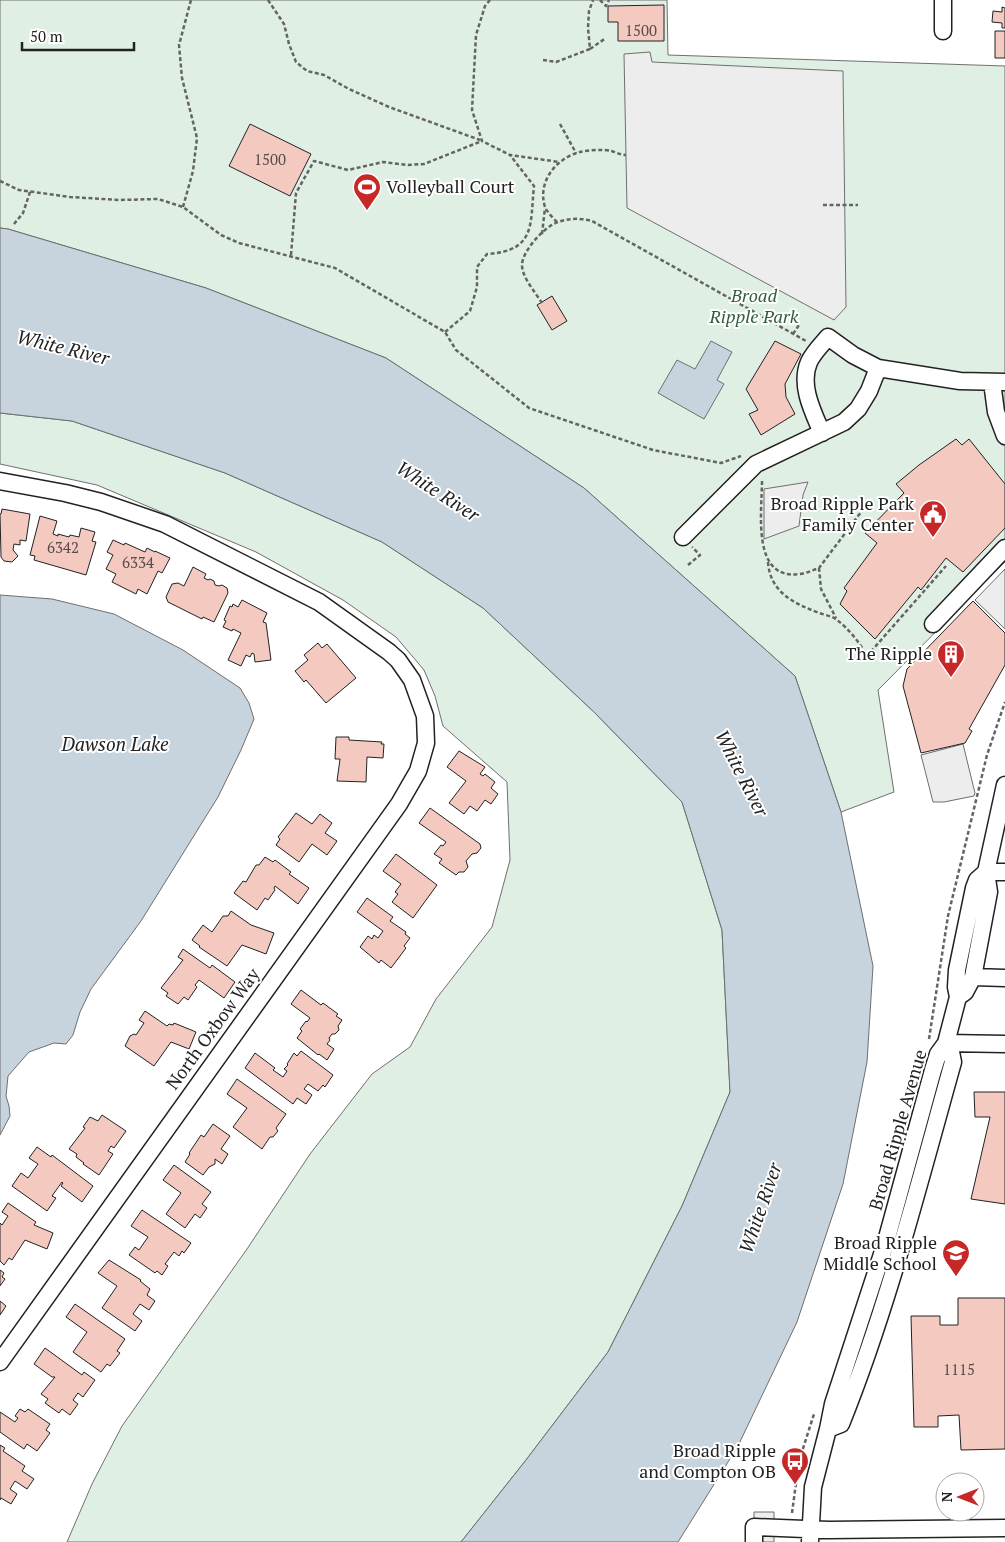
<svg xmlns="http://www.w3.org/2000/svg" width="1005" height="1542" viewBox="0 0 1005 1542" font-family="'PT Serif',serif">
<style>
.green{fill:#e0efe3;stroke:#6f6f6f}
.parking{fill:#ededed;stroke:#6f6f6f}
.water{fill:#c7d3dd;stroke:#6f6f6f}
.building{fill:#f3c9c0;stroke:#222}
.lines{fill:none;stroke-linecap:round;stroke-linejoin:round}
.minor-casing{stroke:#222;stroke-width:19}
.path{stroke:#646464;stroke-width:2.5;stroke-dasharray:4 2.5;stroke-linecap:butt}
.minor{stroke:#fff;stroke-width:16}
.labels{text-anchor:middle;stroke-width:4;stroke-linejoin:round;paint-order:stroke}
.number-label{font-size:15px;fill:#564c4a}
.poi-label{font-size:18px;fill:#222;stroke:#fff;text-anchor:end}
.park-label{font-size:18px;font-style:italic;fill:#2f5e38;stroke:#fff}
.street-label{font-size:18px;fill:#222;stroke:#fff}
.water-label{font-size:19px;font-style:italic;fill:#222;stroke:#fff}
</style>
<rect width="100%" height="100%" fill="#fff"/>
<path class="green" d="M0,0H667L668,55L1005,66V562L878,690L894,792L841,812L795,676L584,488L386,358L206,288L8,229L0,228Z
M0,413L72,421L225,473L382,542L483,608L594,712L682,802L722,930L730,1092L682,1206L608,1352L526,1460L461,1542H67L92,1484L122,1426L247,1249L310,1154L372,1074L410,1047L436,999L492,927L510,860L507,782L443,726L435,696L424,670L396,637L343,600L256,552L97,485L0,464Z"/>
<path class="parking" d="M650,52L652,62L843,71L846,307L834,320L627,208L624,54Z
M808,482L803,495L799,526L764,539V489Z
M1005,569V629L975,600Z
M963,744L975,793L974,796L944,802H933L921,755Z
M754,1512H774V1542H754Z"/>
<path class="water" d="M0,228L8,229L206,288L386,358L584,488L795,676L841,812L873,966L867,1062L843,1184L797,1322L738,1446L678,1542H461L526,1460L608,1352L682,1206L730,1092L722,930L682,802L594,712L483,608L382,542L225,473L72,421L0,413Z
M711,341L732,352L717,380L724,384L704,419L658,393L677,360L695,369Z
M0,595L52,599L114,614L183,650L240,688L249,703L254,719L241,750L218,797L141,921L91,989L80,1012L73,1035L66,1044L54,1043L29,1052L8,1076L6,1096L9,1106L10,1116L0,1135Z"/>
<path class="building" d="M664,5V41H618V22H608V6Z
M1002,7L1005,8V28H1002V23L992,22L993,11L1002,12Z
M995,31H1005V58H995Z
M250,124L311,154L290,196L229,166Z
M552,296L567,321L552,330L537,305Z
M775,341L801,354L785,384L786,397L795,414L761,435L749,414L758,410L746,389Z
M956,439L962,445L969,439L1005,484V528L963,572L946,558L921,590L918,587L875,639L840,604L847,591L844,588L877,543L865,533L904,493L896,484L919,465Z
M2,509L30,514L26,541L20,540V545L14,544L13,550L18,556L12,562L4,561L1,557L0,514H1Z
M40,516L57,521L53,534L58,536V534L69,537L70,535L79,537L81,528L95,532L92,541L96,542L86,575L34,560L35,556L30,555Z
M113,540L124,545L125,543L145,552L147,548L155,552V551L170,558L162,573L158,571L147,594L138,589L136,594L112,582L116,574L106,569L113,555L107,552Z
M193,567L206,574L204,578L208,580L210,579L214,581L215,585L219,586L222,585L227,588L228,593L214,622L203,617L202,619L168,602L166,597L172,584L178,583L184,586Z
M242,600L267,613L263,622L266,623L271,660L255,662L254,654L252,653L250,657L246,655L241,666L228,660L241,633L233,629L232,631L223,627L226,621L224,620L230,606L232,607L233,604L238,607Z
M973,601L1005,633V665L969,729L972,731L965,743L921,753L903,686L907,669Z
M318,643L322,648L327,644L356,678L326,703L306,680L304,682L295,671L308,660L304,655Z
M336,737H349V740L382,742L381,744H384L383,758L367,757L366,782L337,781L340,759H335Z
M459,751L485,767L480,774L483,776L485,774L495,782L491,788L498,794L491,804L485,800L477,811L470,806L464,814L449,803L466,781L447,767Z
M430,808L480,844L481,848L477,853L472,854L466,861L468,867L464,872H459L456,875L439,863L442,859L434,854L441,845L443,846L446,842L419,823Z
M296,813L312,824L320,814L332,823L325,833L337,841L327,855L312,844L299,862L276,845L280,839L278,837Z
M396,854L437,885L413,918L392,902L398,894L395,892L401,884L383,871Z
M265,857L273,862L275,860L291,872L289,874L309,888L298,904L275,886L274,888L275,890L268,900L265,898L257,910L234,893L243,881L246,882L256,865H259Z
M367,898L393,917L390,921L406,932L405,934L410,938L404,946L406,948L391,968L381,960L379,963L360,947L368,936L372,939L374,935L378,938L383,931L357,912Z
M231,911L251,925L274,933L266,954L242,945L227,966L199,947L200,946L192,940L203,925L212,932L223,916H228Z
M183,949L210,968L212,965L235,982L224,998L199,980L195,985L197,987L188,1000L184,997L178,1004L166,996L168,993L161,988L183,960L178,957Z
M301,990L321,1005L323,1003L338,1014L336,1016L342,1020L338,1026L339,1030L335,1034H332L329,1038L330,1040L327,1044L334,1049L327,1060L319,1054L318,1055L297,1038L302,1031L300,1029L306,1021L307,1022L310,1018L291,1004Z
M145,1011L167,1026L169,1024L173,1025L174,1023L196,1032L189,1049L171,1042L154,1066L125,1046L130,1036L134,1034L136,1035L144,1023L139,1020Z
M301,1051L333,1075L325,1087L323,1085L318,1091L308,1084L304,1089L312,1095L306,1104L297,1098L293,1104L245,1068L255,1053L275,1068L273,1070L283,1077L287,1071L284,1069L288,1065L287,1064L294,1053L297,1056Z
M237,1079L286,1114L276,1128L278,1131L273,1137H270L262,1149L233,1127L247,1108L227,1094Z
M974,1092H1005V1204L971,1199L990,1117H975Z
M102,1115L126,1131L114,1148L111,1146L108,1151L113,1154L99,1175L83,1164L84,1163L76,1157L77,1154L69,1149L85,1128L83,1127L90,1117L98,1121Z
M213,1124L230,1136L221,1149L228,1154L222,1164L215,1159V1164L209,1167L203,1175L185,1162L190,1154L189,1153L201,1135L204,1137Z
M37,1147L51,1157L52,1155L93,1186L82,1202L61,1186L63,1183L62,1182L52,1196L56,1198L47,1211L12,1186L21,1173L28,1178L38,1164L29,1158Z
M174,1165L211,1192L202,1204L207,1208L200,1218L195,1214L185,1228L166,1214L181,1193L163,1180Z
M8,1203L36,1222L34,1225L53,1233L47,1249L25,1240L12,1260L9,1258L4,1265L0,1261V1223L2,1225L8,1216L2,1212Z
M142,1210L191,1243L184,1253L182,1251L179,1256L174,1252L165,1264L168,1266L162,1275L157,1271L155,1273L129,1255L135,1247L139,1250L148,1237L131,1226Z
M109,1260L141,1280L140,1281L150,1289L147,1295L155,1301L149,1310L140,1304L133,1314L142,1321L135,1331L102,1308L117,1286L98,1273Z
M0,1270L4,1273L2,1277L5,1279L0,1286Z
M958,1298H1005V1449L961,1450L959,1415L938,1416V1427H914L911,1316H940V1325H958Z
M0,1301L6,1306L0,1315Z
M75,1304L125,1339L117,1351L120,1353L110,1366L107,1364L101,1372L73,1352L87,1332L66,1317Z
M45,1348L82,1375L84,1372L95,1380L83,1397L78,1393L73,1400L78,1404L70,1415L62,1409L59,1413L45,1403L48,1399L41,1394L55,1377H52L34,1364Z
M20,1409L25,1412L28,1409L50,1424L46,1430L50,1433L37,1451L27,1444L24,1449L0,1432V1412L15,1422L18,1418L15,1416Z
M0,1445L5,1448L3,1451L25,1466L22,1471L34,1479L27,1489L15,1481L10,1489L17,1494L11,1504L1,1498L0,1500Z"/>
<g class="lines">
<g class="minor-casing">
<path id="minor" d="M943,31V0
M992,382L996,412L1005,436
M822,433C813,412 799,385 809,362C813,353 822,344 828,337L853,355L878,368
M0,481L65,493L101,502L165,524L319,602L389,652L398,660L412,680L425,716L426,743L418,771L399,804L0,1362
M683,537L756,464L844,422L858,409L869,391L878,368L960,381L1005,382
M933,624L1005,548
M986,872H1005
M973,977L1005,978
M958,997L965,992L973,977L989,892L986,872L1005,785
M946,1043L1005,1044
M828,1429L841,1424C888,1307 919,1183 953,1062L951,1052L946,1043
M754,1542V1527L829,1530L1005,1528
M810,1542L813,1487L828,1429L833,1404L885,1245L933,1070L938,1054L946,1043L958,997L956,987L957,970L974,888L977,880L986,872"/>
</g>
<path class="path" d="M268,0L284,24L289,44L296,62L307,71L324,75L349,89L389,107L480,140
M490,0L485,6L476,35L472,110L482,141L510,155L559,162
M600,0L606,6L609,0
M590,49L606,38
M543,60L556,62L590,49L588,28L589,11L593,0
M560,124L576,153
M0,181L19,190L70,197L120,200L158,199L183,207L221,235L239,243L335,268L445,332L456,350L529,408L653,450L721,463L741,456
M823,205H858
M183,207L193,171L197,138L182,78L179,45L191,0
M557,222C553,218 547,212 545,207C537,182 556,158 580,152C588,150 604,149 611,151C616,152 620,155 626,155
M14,224L23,213L30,192
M542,234L545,208
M291,255L296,193L314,161L348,170L383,162L408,165L424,164L482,141
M542,303C535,292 522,277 522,265C522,251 545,226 558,222C569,218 581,218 592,221L806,341
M445,332L470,311L477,287V267L487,254C536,251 530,225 534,186L510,155
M793,334L799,325
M762,481C762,512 751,581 800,574C807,573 813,570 819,568L870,500
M768,562C770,592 793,603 819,613C825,615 832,616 837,620C849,629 860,643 867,656L946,566
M688,565L700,555L692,547
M819,568L821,589L836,618
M929,1039L948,916L987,755L1005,702
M792,1513L799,1461L814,1414"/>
<use href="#minor" class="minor"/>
</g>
<defs>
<g id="stadium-pin" transform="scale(1.4375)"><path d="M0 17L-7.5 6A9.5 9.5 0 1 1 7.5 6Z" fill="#c62828" stroke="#fff"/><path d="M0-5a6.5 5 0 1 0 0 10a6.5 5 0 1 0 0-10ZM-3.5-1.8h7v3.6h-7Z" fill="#fff"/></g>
<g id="civic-pin" transform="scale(1.4375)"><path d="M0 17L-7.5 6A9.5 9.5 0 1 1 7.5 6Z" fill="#c62828" stroke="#fff"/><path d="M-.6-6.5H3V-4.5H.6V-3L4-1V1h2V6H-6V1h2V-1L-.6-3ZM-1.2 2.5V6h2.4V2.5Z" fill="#fff"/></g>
<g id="building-pin" transform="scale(1.4375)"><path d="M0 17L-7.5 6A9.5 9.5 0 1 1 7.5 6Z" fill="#c62828" stroke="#fff"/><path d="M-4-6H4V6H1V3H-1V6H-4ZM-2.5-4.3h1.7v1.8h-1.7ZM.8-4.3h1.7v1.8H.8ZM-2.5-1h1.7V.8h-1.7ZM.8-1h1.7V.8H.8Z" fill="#fff"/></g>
<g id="school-pin" transform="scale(1.4375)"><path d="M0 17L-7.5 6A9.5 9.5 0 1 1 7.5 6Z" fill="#c62828" stroke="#fff"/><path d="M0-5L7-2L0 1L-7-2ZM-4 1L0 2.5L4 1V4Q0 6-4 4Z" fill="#fff"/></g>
<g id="bus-pin" transform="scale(1.4375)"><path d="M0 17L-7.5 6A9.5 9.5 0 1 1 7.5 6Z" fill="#c62828" stroke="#fff"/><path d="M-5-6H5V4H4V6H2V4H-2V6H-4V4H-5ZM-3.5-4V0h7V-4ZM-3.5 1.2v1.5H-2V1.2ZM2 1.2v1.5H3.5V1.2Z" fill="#fff"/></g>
</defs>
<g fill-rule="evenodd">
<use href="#stadium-pin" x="367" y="187"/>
<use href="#civic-pin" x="933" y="514"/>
<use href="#building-pin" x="951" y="654"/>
<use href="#school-pin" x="956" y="1253"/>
<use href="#bus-pin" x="795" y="1461"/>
</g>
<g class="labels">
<g class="number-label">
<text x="641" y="36">1500</text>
<text x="270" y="165">1500</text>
<text x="63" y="553">6342</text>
<text x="138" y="568">6334</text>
<text x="959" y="1375">1115</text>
</g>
<g class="poi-label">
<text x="386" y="193" text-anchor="start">Volleyball Court</text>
<text x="914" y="510">Broad Ripple Park<tspan x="914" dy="21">Family Center</tspan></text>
<text x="932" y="660">The Ripple</text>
<text x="937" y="1249">Broad Ripple<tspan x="937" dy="21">Middle School</tspan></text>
<text x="776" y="1457">Broad Ripple<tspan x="776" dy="21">and Compton OB</tspan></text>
</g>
<g class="park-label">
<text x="754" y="302">Broad<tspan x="754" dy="21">Ripple Park</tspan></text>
</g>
<g class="street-label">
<text transform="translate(213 1029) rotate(-54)" y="6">North Oxbow Way</text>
<text transform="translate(898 1130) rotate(-74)" y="6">Broad Ripple Avenue</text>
</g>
<g class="water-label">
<text transform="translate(63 347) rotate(14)" y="7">White River</text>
<text transform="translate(438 491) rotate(33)" y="7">White River</text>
<text x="115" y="751">Dawson Lake</text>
<text transform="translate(742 773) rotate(63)" y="7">White River</text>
<text transform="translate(760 1208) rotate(-71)" y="7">White River</text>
</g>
</g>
<g transform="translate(960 1497) rotate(270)"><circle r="24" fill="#ffffff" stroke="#a7a7a7"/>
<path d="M0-4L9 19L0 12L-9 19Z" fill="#c62828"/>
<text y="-8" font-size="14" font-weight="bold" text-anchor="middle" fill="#222222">N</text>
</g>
<path d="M22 42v8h112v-8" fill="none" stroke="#222222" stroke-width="2.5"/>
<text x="30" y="42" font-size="15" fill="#222222" stroke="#ffffff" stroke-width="4" paint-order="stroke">50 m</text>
</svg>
